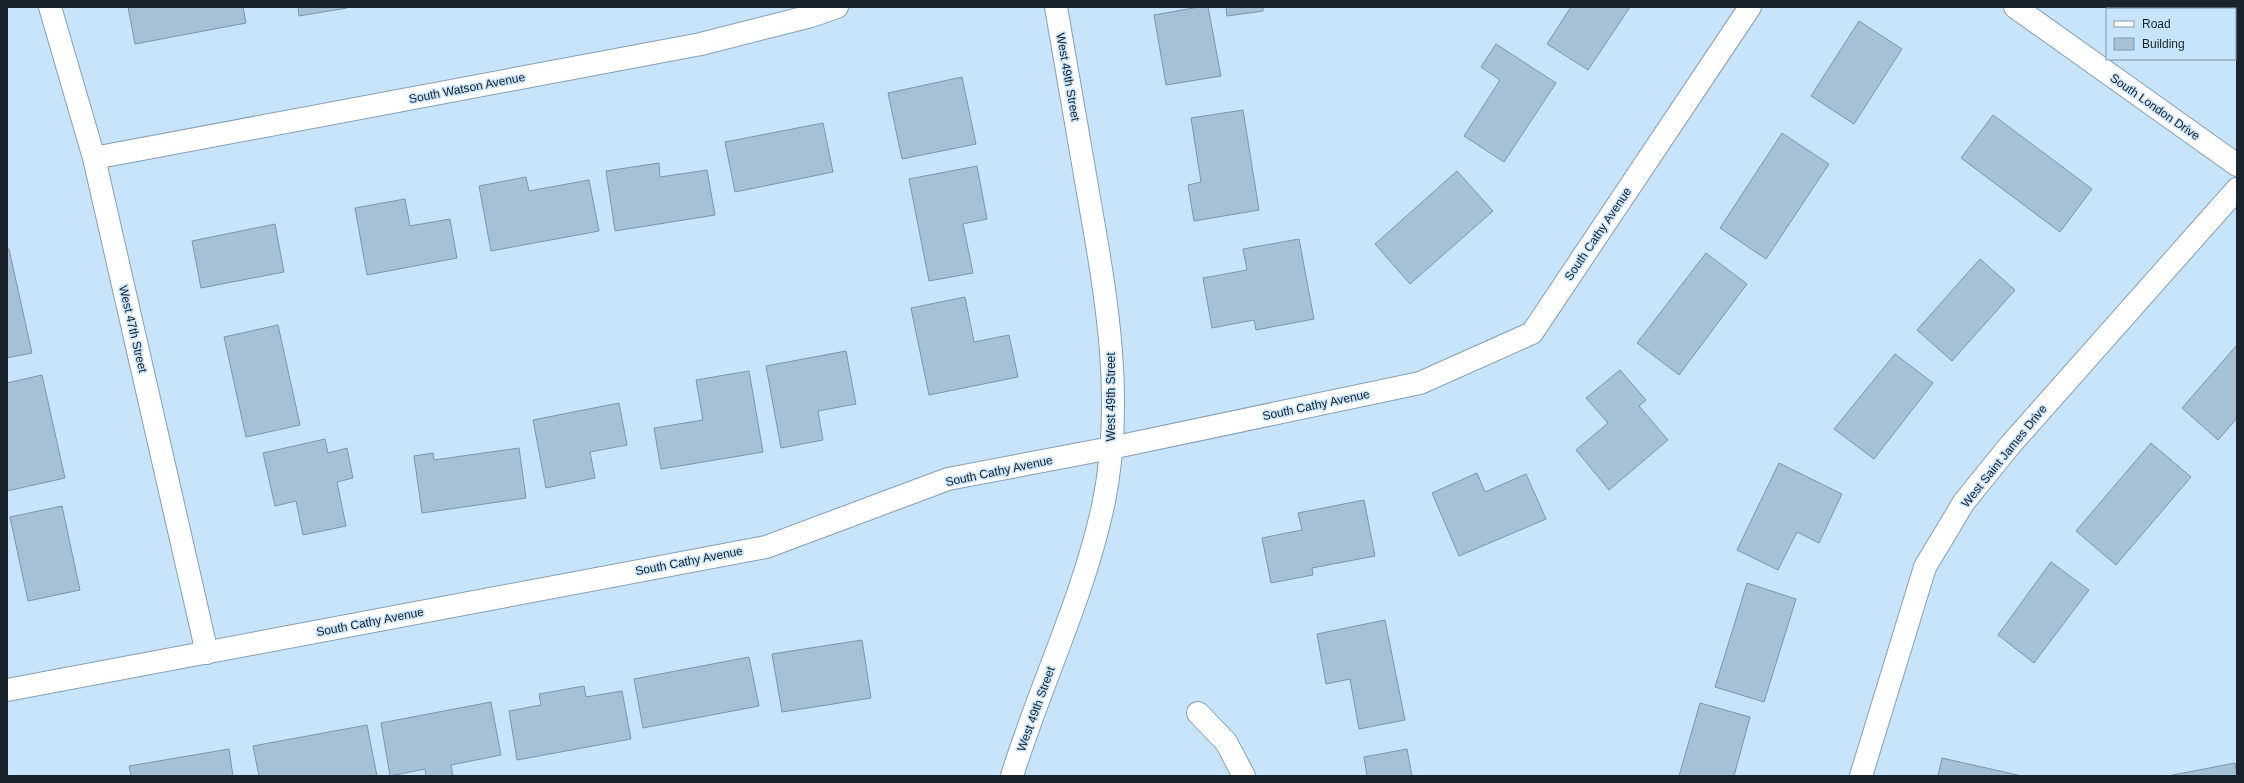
<svg xmlns="http://www.w3.org/2000/svg" width="2244" height="783" viewBox="0 0 2244 783" font-family="Helvetica,sans-serif">
<style>
.building{fill:#a6c1d6;stroke:#7c95aa}
.lines{fill:none;stroke-linecap:round;stroke-linejoin:round}
.minor-casing{stroke:#86a0b5;stroke-width:24}
.minor{stroke:#fff;stroke-width:22}
.labels{text-anchor:middle;stroke-width:3;stroke-linejoin:round;paint-order:stroke}
.street-label{font-size:12px;fill:#19232b;stroke:#c8e4fa}
</style>
<rect width="100%" height="100%" fill="#c8e4fa"/>
<path class="building" d="M128,7H243L246,23L135,44Z
M298,7H347V8L299,16Z
M1199,7H1208L1221,76L1166,85L1154,15Z
M1226,7H1263V11L1227,16Z
M1571,7H1630L1588,70L1547,44Z
M1859,21L1902,49L1854,124L1811,96Z
M1496,44L1556,83L1504,162L1464,136L1500,80L1481,67Z
M962,77L976,144L902,159L888,93Z
M1243,110L1259,210L1194,221L1188,185L1201,182L1191,118Z
M1993,115L2092,189L2060,232L1961,158Z
M823,123L833,172L735,192L725,142Z
M1782,133L1829,164L1766,259L1720,228Z
M659,163L660,177L707,170L715,215L615,231L606,171Z
M977,166L987,219L963,224L973,273L929,281L909,179Z
M1457,171L1493,211L1410,284L1375,244Z
M526,177L529,191L589,180L599,231L491,251L479,186Z
M405,199L410,226L450,219L457,258L367,275L355,208Z
M275,224L284,272L201,288L192,241Z
M1299,239L1314,319L1256,330L1254,320L1212,328L1203,278L1247,270L1243,249Z
M7,249H9L32,353L7,358Z
M1706,253L1747,284L1679,375L1637,343Z
M1980,259L2015,290L1952,361L1917,330Z
M965,297L974,342L1009,335L1018,377L929,395L911,308Z
M278,325L300,425L246,437L224,337Z
M2237,345V418L2218,440L2182,408Z
M846,351L856,404L818,411L823,440L781,448L766,366Z
M1895,354L1933,383L1874,459L1834,429Z
M1620,370L1646,400L1639,406L1668,440L1609,490L1576,450L1608,423L1586,398Z
M749,371L763,452L661,469L654,428L703,420L696,380Z
M42,375L65,478L7,491V383Z
M619,403L627,445L590,452L595,478L546,488L533,420Z
M325,439L328,453L347,448L353,478L337,482L346,526L303,535L296,501L275,506L263,453Z
M2151,443L2191,477L2116,565L2076,531Z
M519,448L526,498L422,513L414,456L433,453L434,460Z
M1779,463L1842,494L1819,543L1797,532L1778,570L1737,550Z
M1477,473L1485,492L1526,474L1546,519L1459,556L1432,493Z
M1364,500L1375,556L1312,568L1313,575L1271,583L1262,538L1302,530L1298,513Z
M62,506L80,590L28,601L10,517Z
M2051,562L2089,590L2034,663L1998,635Z
M1747,583L1796,599L1764,702L1715,687Z
M1385,620L1405,720L1359,729L1350,679L1326,684L1317,634Z
M862,640L871,698L782,712L772,654Z
M749,657L759,706L643,728L634,679Z
M584,686L586,697L622,691L631,739L517,760L509,711L541,705L539,694Z
M491,702L501,755L451,765L453,776H426L425,769L390,776L381,723Z
M1700,703L1750,717L1734,776H1679Z
M367,725L377,776H259L253,746Z
M229,749L233,776H131L129,766Z
M1407,749L1412,776H1367L1364,757Z
M1942,758L2022,776H1938Z
M2235,763L2237,776H2168Z"/>
<g class="lines">
<g class="minor-casing">
<path id="minor" d="M50,7L94,158L207,653
M2015,7L2237,165
M94,158L701,44L811,16L837,7
M7,690L766,547L948,479L1111,448L1420,383L1532,333L1750,7
M1198,713L1226,742L1244,776
M1012,776C1040,685 1083,599 1103,506C1125,403 1107,300 1089,198C1078,135 1067,71 1056,7
M1861,776L1925,567L1964,502L2011,444L2237,189"/>
</g>
<use href="#minor" class="minor"/>
</g>
<g class="labels">
<g class="street-label">
<text transform="translate(1068 77) rotate(80)" y="4">West 49th Street</text>
<text transform="translate(467 88) rotate(-11)" y="4">South Watson Avenue</text>
<text transform="translate(2155 107) rotate(35)" y="4">South London Drive</text>
<text transform="translate(1598 234) rotate(-56)" y="4">South Cathy Avenue</text>
<text transform="translate(133 329) rotate(77)" y="4">West 47th Street</text>
<text transform="translate(1111 397) rotate(-90)" y="4">West 49th Street</text>
<text transform="translate(1316 405) rotate(-12)" y="4">South Cathy Avenue</text>
<text transform="translate(2004 456) rotate(-51)" y="4">West Saint James Drive</text>
<text transform="translate(999 471) rotate(-12)" y="4">South Cathy Avenue</text>
<text transform="translate(689 561) rotate(-11)" y="4">South Cathy Avenue</text>
<text transform="translate(370 622) rotate(-11)" y="4">South Cathy Avenue</text>
<text transform="translate(1036 709) rotate(-70)" y="4">West 49th Street</text>
</g>
</g>
<rect width="2244" height="783" fill="none" stroke="#19232b" stroke-width="16"/>
<rect x="2106" y="8" width="130" height="52" fill="#c8e4fa" stroke="#8297a7"/>
<rect x="2114" y="21" width="20" height="6" fill="#ffffff" stroke="#8297a7"/>
<text x="2142" y="28" font-size="12" fill="#19232b">Road</text>
<rect x="2114" y="38" width="20" height="12" fill="#a6c1d6" stroke="#8297a7"/>
<text x="2142" y="48" font-size="12" fill="#19232b">Building</text>
</svg>
